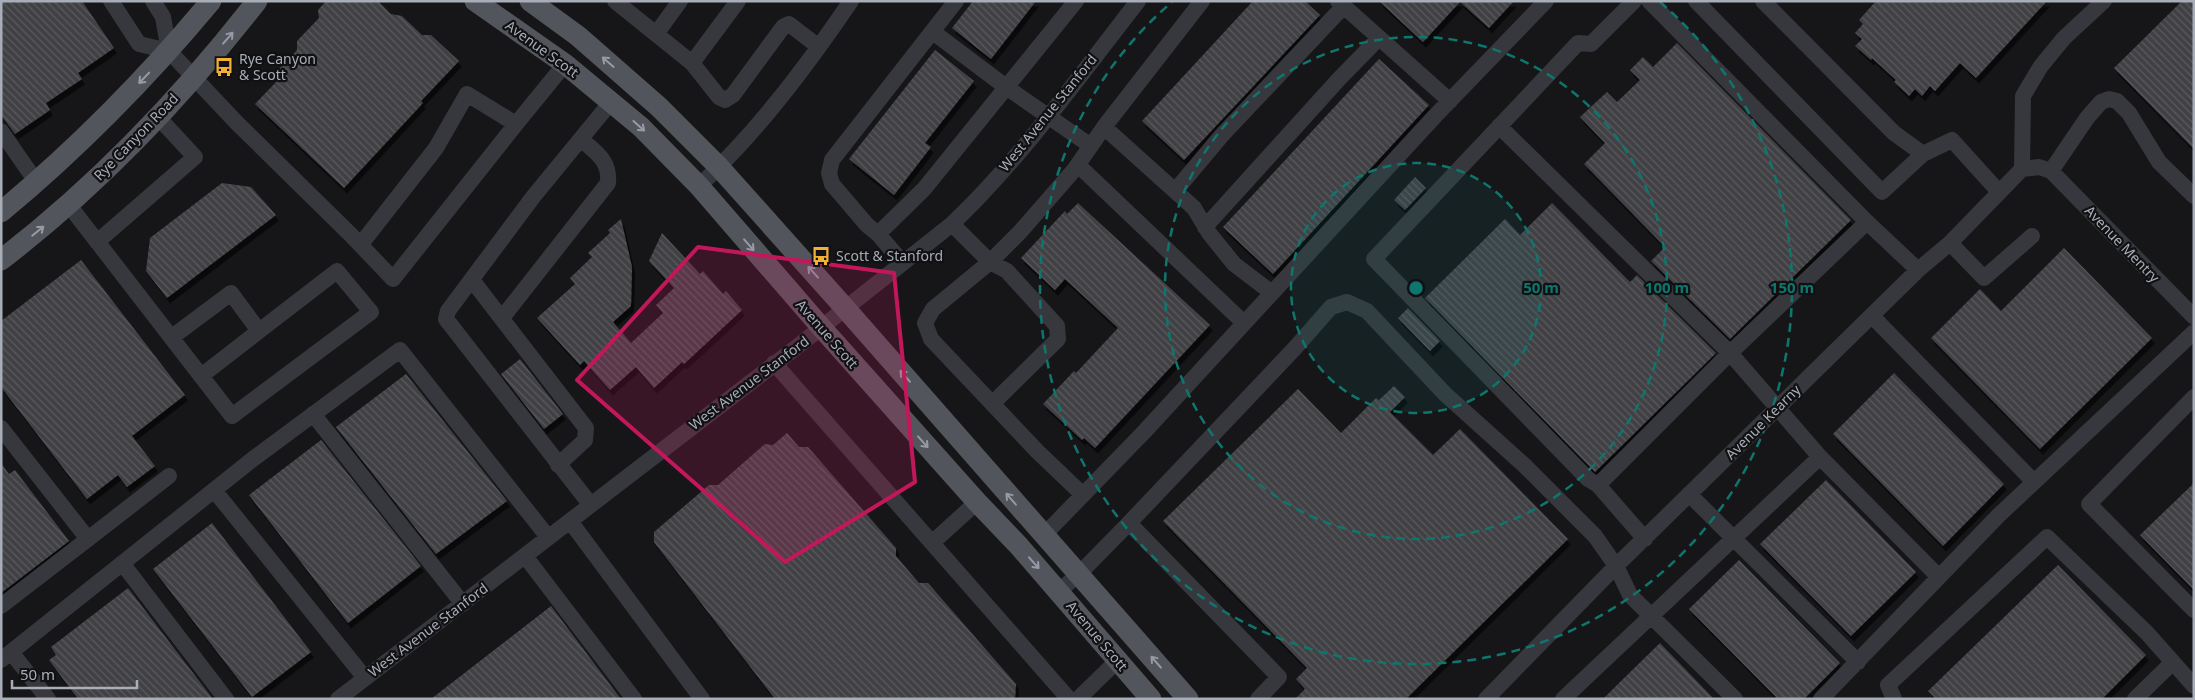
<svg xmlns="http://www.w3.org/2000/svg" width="2195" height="700" viewBox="0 0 2195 700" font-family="'Noto Sans',sans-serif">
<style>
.building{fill:url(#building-back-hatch);filter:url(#shadow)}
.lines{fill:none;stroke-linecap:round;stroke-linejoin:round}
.minor{stroke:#37383d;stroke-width:16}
.major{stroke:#53555c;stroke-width:21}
.oneway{stroke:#979ba6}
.marked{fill:#c2185b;fill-opacity:0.2;stroke:#c2185b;stroke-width:4;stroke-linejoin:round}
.ring{fill:none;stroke:#0f766e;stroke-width:2.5;stroke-dasharray:9 6}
.labels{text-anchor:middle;stroke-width:4.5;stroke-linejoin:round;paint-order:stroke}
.street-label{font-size:14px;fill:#a8adb8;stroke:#111113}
.poi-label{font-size:14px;fill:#a8adb8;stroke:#111113;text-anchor:start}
.centre{fill:#0f766e;stroke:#111113;stroke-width:2.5}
.ring-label{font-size:15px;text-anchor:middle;font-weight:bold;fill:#0f766e;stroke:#111113;stroke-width:4.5;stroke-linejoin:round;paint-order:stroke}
</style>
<defs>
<pattern id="building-back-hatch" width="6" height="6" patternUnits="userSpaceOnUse" patternTransform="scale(1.25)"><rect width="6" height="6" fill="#404145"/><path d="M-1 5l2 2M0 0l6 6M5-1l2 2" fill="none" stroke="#595a5e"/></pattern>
<filter id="shadow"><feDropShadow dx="3" dy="5.5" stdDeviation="0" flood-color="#0009"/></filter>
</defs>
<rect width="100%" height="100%" fill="#161618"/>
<path class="building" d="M1,1H82L114,48L78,73L82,79L46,103L50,110L15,134L1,115Z
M326,1H378L391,14L402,16L422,35H431L459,61L421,101L423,103L344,188L255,104L278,80L276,72L297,50V41L319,18L318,10Z
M973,1H1036L991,59L952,28Z
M1253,1H1305L1320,15L1184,160L1142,121Z
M1379,1H1514L1489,28L1460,2L1423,42Z
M1876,1H2047L1976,78L1960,63L1935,91L1930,86L1922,96L1915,89L1909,96L1894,82L1896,80L1872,58L1871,60L1855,46L1862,39L1855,33L1863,24L1859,20Z
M2182,1H2194V149L2114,68Z
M1677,43L1851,220L1730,339L1651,261L1665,247L1584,164L1605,143L1580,117L1607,92L1617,102L1640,80L1630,70L1643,57L1653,67Z
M935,50L974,81L925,143L931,147L894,195L849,159Z
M1379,59L1429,105L1273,274L1223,227Z
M1415,177L1426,188L1405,210L1394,200Z
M222,183L251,187L276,215L167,298L146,271L150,238Z
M1078,203L1210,325L1095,448L1084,438L1082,440L1043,404L1074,371L1076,373L1118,328L1065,279L1055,290L1021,258L1065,211L1067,214Z
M1552,203L1630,282L1637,275L1716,353L1595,472L1425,298L1505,219L1520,235Z
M621,219L632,267L631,306L613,322L631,343L663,313L656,305L674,288L649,261L662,233L700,274L703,271L723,294L726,291L742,310L684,364L682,362L654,388L636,367L610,390L584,361L580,365L537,318L575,284L570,278L592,257L588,253L610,233L608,230Z
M2064,248L2152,338L2040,449L1931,338L1980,289L2001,311Z
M81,260L185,395L132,436L155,466L127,487L118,475L87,499L1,387V321Z
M1408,308L1440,341L1430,351L1398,318Z
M520,359L563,414L544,429L501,374Z
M1894,373L2004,484L1943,546L1833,434Z
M406,374L507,501L436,554L336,427Z
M1394,386L1405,397L1390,412L1433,455L1460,429L1568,539L1406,699H1295L1305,689L1296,679L1307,668L1163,521L1298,389L1341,433L1376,398L1379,400Z
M787,433L799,447H808L896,548V556L919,583H928L1016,684L1015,699H775L654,542V532L709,485H718L765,444L773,445Z
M321,440L421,566L348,623L249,495Z
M1,463L9,474L15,470L69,541L1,593Z
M1826,480L1916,572L1851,636L1760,544Z
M2194,483V590L2140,535Z
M212,523L311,652L252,697L153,569Z
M1739,560L1840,663L1804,699H1778L1689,609Z
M2058,565L2146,655L2102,699H1936L1928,691Z
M128,588L213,699H78L49,660L56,655L51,647Z
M551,606L621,699H431Z
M1660,643L1714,699H1603L1620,682Z"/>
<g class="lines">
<path class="minor" d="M111,1L139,44L169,51
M153,1L163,17L169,51L236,122L351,235L393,279L516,124L467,94L436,148L361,244
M615,1L692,63L719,97L725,100L733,95L783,27L789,24L819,47
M1338,1L1450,101
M1649,1L1867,222
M1696,1L1882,192L1923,154
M1763,1L1894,133L1923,154L1952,140L1999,192
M933,32L1006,87L1091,146
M656,34L680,1
M692,63L738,1
M516,124L565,64
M1499,126L1730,353L1820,457L1563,699
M1104,127L1194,208L1209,233L1234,264L1272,293
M1,131L37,183
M1078,165L1244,323
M2022,169L2023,96L2041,66L2064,38L2104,1
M2051,171L2087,118L2101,102L2109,99L2117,101L2129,113L2159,162L2194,196
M699,186C758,131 806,67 851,1
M1175,191L1222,135L1344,6
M68,204L232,416L371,312L337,271L259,331
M952,224L990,262L1007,271L1057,326L1058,339L993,403
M1205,227L1339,79L1379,38
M878,234L924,189L1076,1
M97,242L195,157L157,116
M1950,243L1984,278L2032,236
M903,263L878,234L867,225L832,184L829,173L832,160L956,1
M472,280L586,428L585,440L558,465
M1872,316L2034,482
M502,318L608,183C610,160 596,153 581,139
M172,337L231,293L259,331L201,376
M774,363L1069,699
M2194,397L2089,504L2194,610
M313,414L463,604
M1,428L88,539L1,606
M1820,457L1939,577
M1598,485L1588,479L1374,259L1578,43L1591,44L1634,1
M214,490L365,678
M1689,494L1858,662
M1083,495L1037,451L931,339L925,323L933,309L990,262L1020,232L1074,170L1104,127L1202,1
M590,504L446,319L448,311L533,197L611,102
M570,521L702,699
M1129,523L1279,677L1258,699
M1043,536L1144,432L1435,116L1546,1
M88,539L169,476
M1645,539L1598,485L1730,353L1867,222L1918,270
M933,542L977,502
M525,556L634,699
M122,563L226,699
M1059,591L1079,574L1131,521L1295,348L1331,307L1347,302L1367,311L1445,394L1524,465L1595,536L1616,566L1630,595L1735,699
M11,652L48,699
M1,660L253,459L400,350L548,537
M338,699L798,346L952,224C1022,157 1079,77 1138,1
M1078,699L1117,661
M1486,699L1616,566L1918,270L1950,243L2022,169L2039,167L2051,171L2194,317
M1821,699L1999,515L2194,332
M1894,699L1888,685L2047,537L2147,633L2194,686
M2135,699L2173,662"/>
<path class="major" d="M475,1L565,64L641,127L699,186L821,327L977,502L1019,546L1151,699
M530,1L578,36L659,107L719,167L845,308L1188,699
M1,212C78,148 147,78 211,1
M1,260C96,187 183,96 257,1"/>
</g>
<defs><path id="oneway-shaft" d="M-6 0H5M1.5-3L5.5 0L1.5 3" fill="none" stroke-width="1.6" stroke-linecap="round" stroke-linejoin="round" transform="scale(1.25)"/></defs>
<g class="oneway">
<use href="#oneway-shaft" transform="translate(228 38) rotate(-49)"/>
<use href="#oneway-shaft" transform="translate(608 62) rotate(-139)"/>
<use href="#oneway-shaft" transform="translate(144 78) rotate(134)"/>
<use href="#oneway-shaft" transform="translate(639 126) rotate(42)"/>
<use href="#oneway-shaft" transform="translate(38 231) rotate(-39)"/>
<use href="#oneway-shaft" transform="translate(749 245) rotate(49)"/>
<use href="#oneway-shaft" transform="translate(813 272) rotate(-132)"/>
<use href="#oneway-shaft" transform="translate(905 376) rotate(-131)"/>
<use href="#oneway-shaft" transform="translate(923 442) rotate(48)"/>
<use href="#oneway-shaft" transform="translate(1011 499) rotate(-131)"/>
<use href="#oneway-shaft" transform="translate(1034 563) rotate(48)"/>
<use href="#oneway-shaft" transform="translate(1156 662) rotate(-131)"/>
</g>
<path class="marked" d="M698,247L894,273L915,482L785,562L577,380Z"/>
<circle cx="1416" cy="288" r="125" fill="#0f766e" fill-opacity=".12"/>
<g class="ring">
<circle cx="1416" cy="288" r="125"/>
<circle cx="1416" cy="288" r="251"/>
<path d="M1660 2A376 376 0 1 1 1172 2"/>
</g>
<defs>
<g id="bus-bare" transform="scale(1.5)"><path d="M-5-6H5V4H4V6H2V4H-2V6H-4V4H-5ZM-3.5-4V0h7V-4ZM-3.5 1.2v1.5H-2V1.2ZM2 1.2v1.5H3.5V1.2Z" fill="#f2b134" stroke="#111113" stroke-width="2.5" paint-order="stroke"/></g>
</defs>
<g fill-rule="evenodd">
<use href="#bus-bare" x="224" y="67"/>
<use href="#bus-bare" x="821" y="256"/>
</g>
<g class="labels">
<g class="street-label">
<text transform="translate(542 49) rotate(36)" y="5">Avenue Scott</text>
<text transform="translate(1048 113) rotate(-51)" y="5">West Avenue Stanford</text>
<text transform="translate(136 137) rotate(-46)" y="5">Rye Canyon Road</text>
<text transform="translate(2122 244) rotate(46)" y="5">Avenue Mentry</text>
<text transform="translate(827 334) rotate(49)" y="5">Avenue Scott</text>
<text transform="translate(749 383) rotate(-37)" y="5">West Avenue Stanford</text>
<text transform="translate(1763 422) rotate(-45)" y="5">Avenue Kearny</text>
<text transform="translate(428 630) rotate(-37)" y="5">West Avenue Stanford</text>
<text transform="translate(1097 636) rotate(50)" y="5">Avenue Scott</text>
</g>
<g class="poi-label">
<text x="239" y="64">Rye Canyon<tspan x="239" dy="16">&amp; Scott</tspan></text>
<text x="836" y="261">Scott &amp; Stanford</text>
</g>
</g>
<circle cx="1416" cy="288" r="8" class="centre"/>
<g class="ring-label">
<text x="1541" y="293">50 m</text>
<text x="1667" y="293">100 m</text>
<text x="1792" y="293">150 m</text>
</g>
<rect width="2195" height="700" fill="none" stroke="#a8adb8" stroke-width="5"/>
<path d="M12 680v8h125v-8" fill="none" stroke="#a8adb8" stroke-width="2.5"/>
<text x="20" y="680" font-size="15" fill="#a8adb8" stroke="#111113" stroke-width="4" paint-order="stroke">50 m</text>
</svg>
